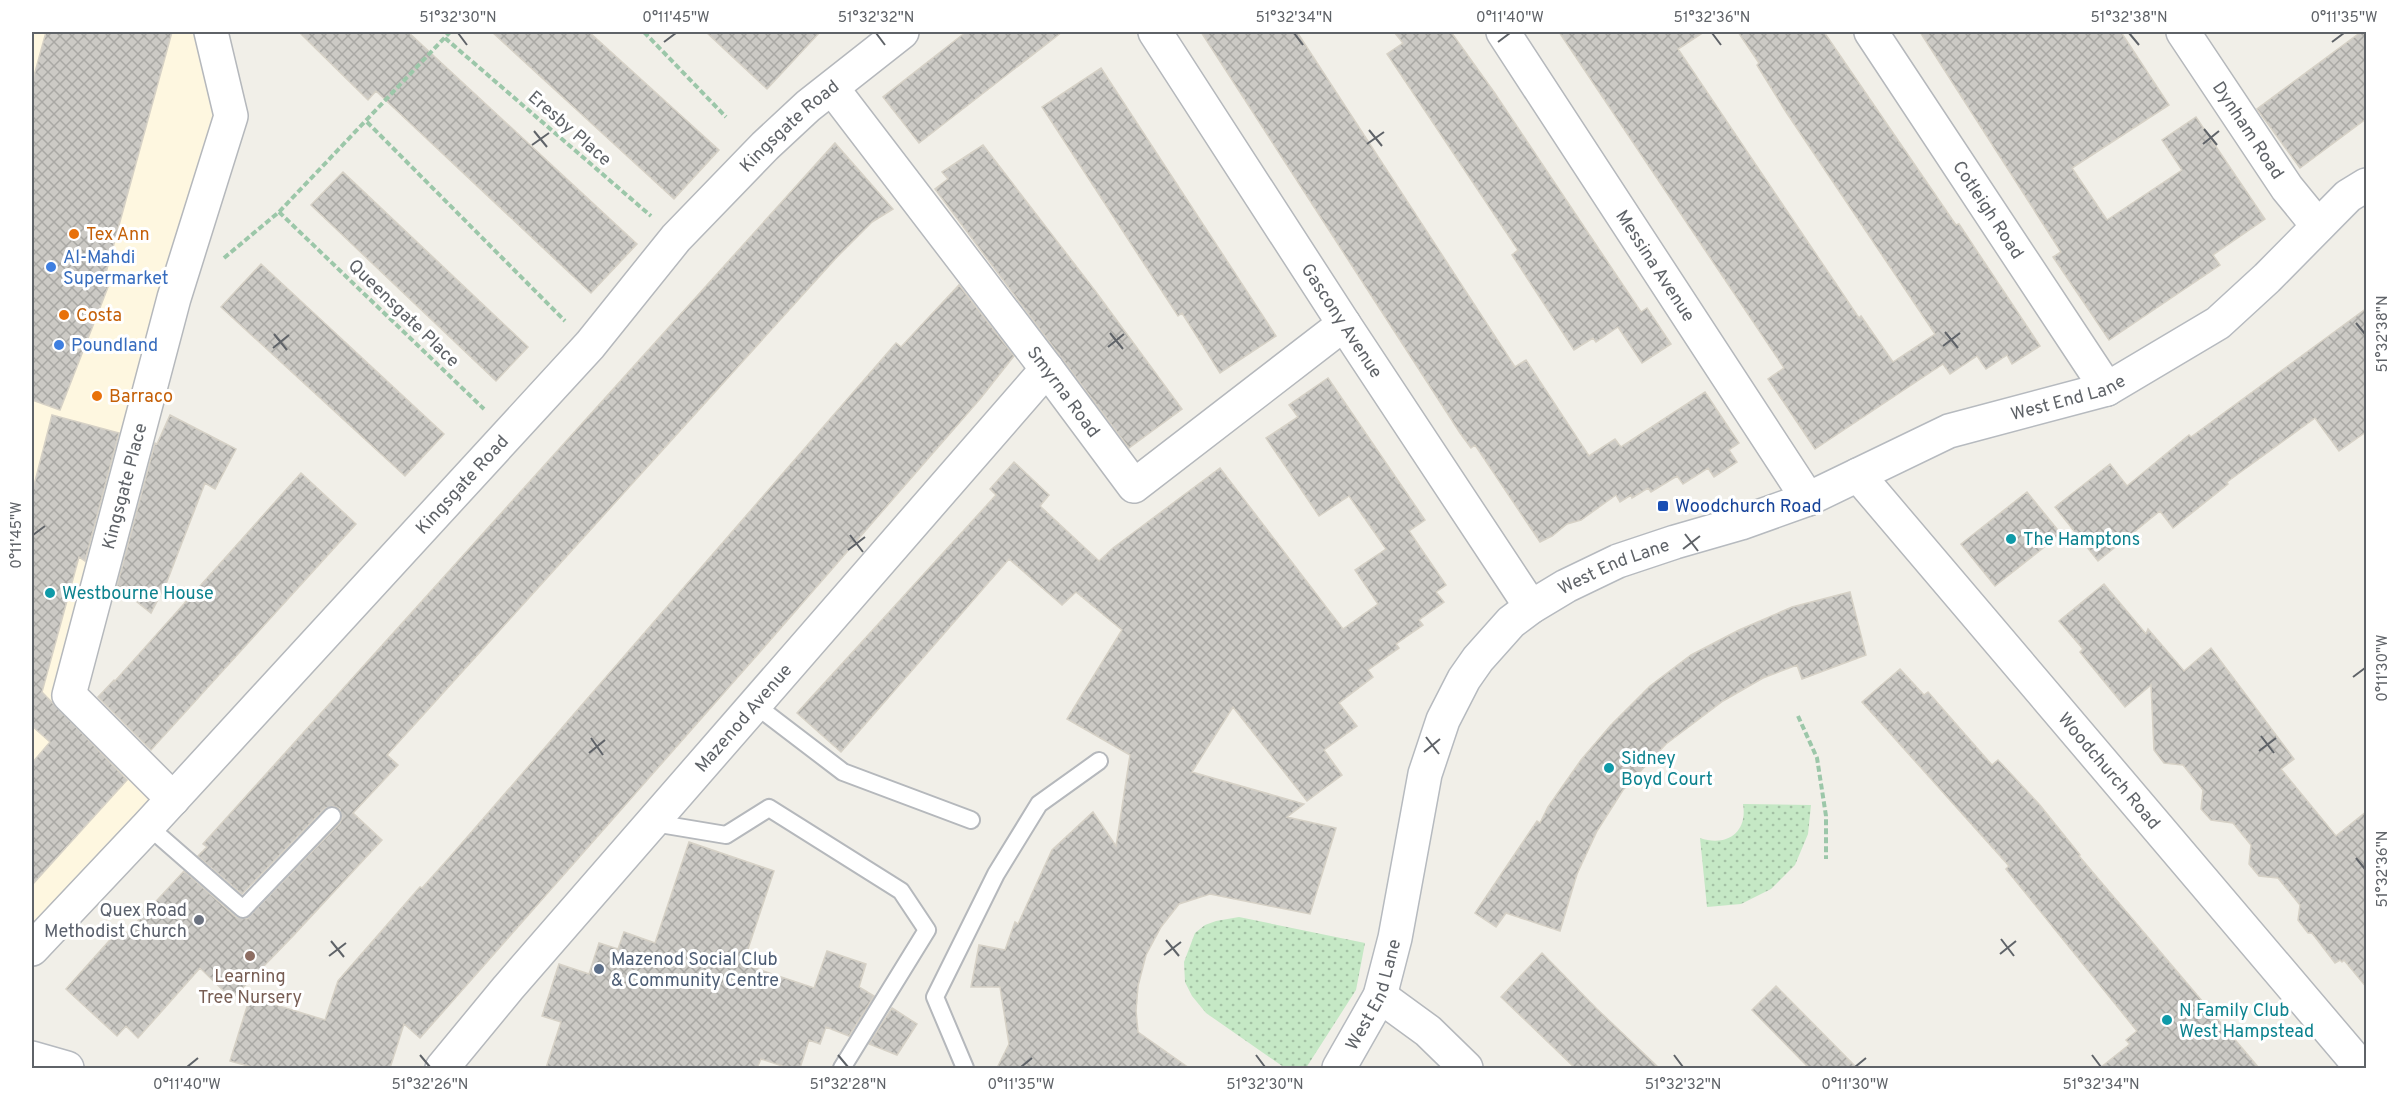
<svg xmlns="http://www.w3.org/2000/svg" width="2398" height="1100" viewBox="0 0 2398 1100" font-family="Overpass,sans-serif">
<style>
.commercial{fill:#fef7e0}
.grass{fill:url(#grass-dots)}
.building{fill:url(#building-cross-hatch);stroke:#d6d1c6;stroke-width:1.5}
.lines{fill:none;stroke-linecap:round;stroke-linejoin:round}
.service-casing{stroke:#b5b8bc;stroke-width:20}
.minor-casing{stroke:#b5b8bc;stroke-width:36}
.secondary-casing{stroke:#b6babf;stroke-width:36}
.path{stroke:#9cc7a9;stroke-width:4;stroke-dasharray:6 3;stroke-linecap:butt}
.service{stroke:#fff;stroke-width:16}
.minor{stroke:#fff;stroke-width:33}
.secondary{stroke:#fff;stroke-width:33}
.ticks{fill:none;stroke:#5f6368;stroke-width:2}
.food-dot{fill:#e8710a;stroke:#fff;stroke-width:2}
.shop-dot{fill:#3f7fe0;stroke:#fff;stroke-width:2}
.transit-dot{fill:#1a4fb4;stroke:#fff;stroke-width:2}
.culture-dot{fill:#0f9aa8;stroke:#fff;stroke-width:2}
.worship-dot{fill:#6b7280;stroke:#fff;stroke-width:2}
.education-dot{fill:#8d6e63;stroke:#fff;stroke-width:2}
.service-dot{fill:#5c6f8a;stroke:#fff;stroke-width:2}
.labels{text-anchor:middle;stroke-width:6;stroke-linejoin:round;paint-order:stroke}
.street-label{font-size:18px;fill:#5f6368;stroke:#fff}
.food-label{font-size:18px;fill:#c56008;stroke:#fff;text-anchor:start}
.shop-label{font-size:18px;fill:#366cbe;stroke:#fff;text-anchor:start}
.transit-label{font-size:18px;fill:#164399;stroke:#fff;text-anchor:start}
.culture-label{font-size:18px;fill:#0d838f;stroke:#fff;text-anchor:start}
.worship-label{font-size:18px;fill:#5b616d;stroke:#fff;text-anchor:end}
.service-label{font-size:18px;fill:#4e5e75;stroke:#fff;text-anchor:start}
.education-label{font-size:18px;fill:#785e54;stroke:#fff}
.neatline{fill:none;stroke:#5f6368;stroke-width:2}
.ticks-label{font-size:15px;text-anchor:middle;fill:#5f6368}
</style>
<defs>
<pattern id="grass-dots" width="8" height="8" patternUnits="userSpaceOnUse" patternTransform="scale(1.5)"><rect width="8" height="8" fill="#c5e8c5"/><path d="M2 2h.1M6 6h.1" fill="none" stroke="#a3c0a4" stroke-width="1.8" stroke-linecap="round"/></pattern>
<pattern id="building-cross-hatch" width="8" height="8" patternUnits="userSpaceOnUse" patternTransform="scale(1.5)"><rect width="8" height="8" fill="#cccac5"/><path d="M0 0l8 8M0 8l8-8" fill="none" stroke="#a9a8a4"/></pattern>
</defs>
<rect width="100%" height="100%" fill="#f1efe8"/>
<path class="commercial" d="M32,32H205L219,159L64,695L162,798L32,951Z"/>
<path class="grass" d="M1743,804L1811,805L1808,834L1795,865L1771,889L1741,904L1707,907L1700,838C1726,847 1748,833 1743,804Z
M1239,917L1365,943L1356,990L1306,1068H1285L1206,1013L1192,996L1185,982L1184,962L1195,933L1205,925L1216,921Z"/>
<path class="building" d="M46,32H172L104,280L110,282L60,410L32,400V83Z
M299,32H408L637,244L591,293L376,91L368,100Z
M492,32H589L719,150L674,199Z
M706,32H820L767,89Z
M966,32H1062L919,143L883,97Z
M1201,32H1297L1515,367L1526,360L1589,456L1615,439L1621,447L1705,392L1739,443L1729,450L1737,462L1714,477L1708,468L1683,484L1677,476L1651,492L1648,488L1632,498L1631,495L1620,502L1616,495L1581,520L1567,524L1552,536L1540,542L1475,445L1471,448L1460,433Z
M1394,32H1451L1494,92L1641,312L1647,308L1671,344L1642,363L1618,327L1596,342L1593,338L1574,350L1512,255L1518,250L1387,54L1403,43Z
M1559,32H1704L1678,49L1859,318L1861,316L1893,362L1935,334L1786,112L1757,65L1759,63L1738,32H1824L1956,225L1959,224L2040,346L2012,364L2007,355L1986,369L1977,356L1950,374L1943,364L1815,449L1768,379L1784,368Z
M1920,32H2121L2169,105L2072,168L2107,220L2182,170L2162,140L2196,117L2265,219L2213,255L2220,265L2109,340L2053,257L2061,252Z
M2361,32H2367V118L2300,168L2257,109Z
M1101,68L1276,336L1220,373L1182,313L1178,316L1042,107Z
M835,143L893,209L872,222L837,257L387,755L398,765L353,813L382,840L293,936L232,999L200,968L138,1038L126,1026L117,1036L66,989L117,932L123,937L184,871L236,917L247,919L340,823L342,818L340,809L334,806L325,808L242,894L198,856L207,847L203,844Z
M983,145L1096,292L1182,409L1129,448L935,189L948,179L942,172Z
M343,172L528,347L496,381L311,205Z
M261,264L444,434L405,476L221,307Z
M959,285L1014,356L980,399L759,653L420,1038L404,1024L390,1068H255L230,1061L250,997L325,1020L338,981L420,887L422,888L449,858L896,343L901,347Z
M2367,308V431L2339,451L2315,418L2227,482L2228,484L2173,528L2160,511L2098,561L2055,507L2110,464L2127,486L2189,435L2191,437Z
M1328,378L1425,520L1409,531L1446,585L1436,592L1444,602L1419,620L1423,625L1396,644L1399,648L1368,670L1373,677L1339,703L1357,726L1324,750L1342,775L1307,801L1233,707L1192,772L1304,804L1287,817L1336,828L1310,914L1210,894L1179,904L1161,927L1146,955L1138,986L1136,1011L1138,1032L1189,1068H997L1009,1044L1000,987H971L979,945L1005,950L1015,922L1018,924L1052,850L1093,812L1116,846L1130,755L1067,719L1122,630L1076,592L1062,605L1009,559L841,752L797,713L996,495L990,489L1014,462L1049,495L1040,506L1099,561L1113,548L1220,468L1343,629L1378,604L1355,570L1386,549L1349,496L1319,516L1266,438L1298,417L1289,405Z
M52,415L119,433L85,561L79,557L42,692L127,780L32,885V763L50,742L32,726V493Z
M170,415L236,449L215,489L205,483L166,584L151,613L117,586L155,443L157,444Z
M301,473L356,524L151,750L98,697L114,680L115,681Z
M2027,492L2061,534L1995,586L1961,544Z
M2104,584L2146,634L2148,629L2184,671L2211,648L2294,759L2281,769L2336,836L2367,811V988L2344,960L2342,962L2340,960L2335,963L2312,933H2308L2298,920L2300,905L2278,878L2259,876L2249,864L2251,845L2233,823L2211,820L2201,809L2203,790L2183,765L2164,763L2154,750L2151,685L2125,707L2080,652L2083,649L2059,621Z
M1850,592L1866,655L1802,679L1797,665L1763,678L1723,701L1666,744L1623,790L1597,831L1577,874L1560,931L1506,913L1496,927L1475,913L1537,821L1540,823L1548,807L1581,760L1611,725L1650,686L1691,655L1739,630L1792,607Z
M1900,669L1924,695L1928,692L1992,765L1998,760L2039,804L2080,855L2079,856L2259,1068H2100L2130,1044L2126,1040L2137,1031L2006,869L2009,866L1862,702Z
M689,842L774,871L743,964L814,988L827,951L866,964L859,987L874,996L849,1036L826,1027L820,1044L809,1040L800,1068H788L761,1059L757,1068H546L561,1022L542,1016L559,964L589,974L599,943L618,949L624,932L655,943Z
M1542,953L1597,1009L1659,1068H1575L1501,997Z
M1776,986L1857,1068H1809L1752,1010Z
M892,1008L917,1024L897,1055L869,1044Z"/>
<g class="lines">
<g class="service-casing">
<path id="service" d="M754,704L843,772L971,820
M654,823L726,835L769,808L901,891L927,930L842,1068
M148,826L243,909L332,816
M965,1068L935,997L996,874L1039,804L1099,761"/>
</g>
<g class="minor-casing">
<g id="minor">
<path id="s1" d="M1155,32L1344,324L1531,607"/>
<path id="s2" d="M1503,32L1808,499"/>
<path id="s3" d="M1871,32L2107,389"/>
<path id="s4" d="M2183,32L2287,188L2318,226"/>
<path id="s5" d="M832,88L1047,369L1134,486L1344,324"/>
<path id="s6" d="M1858,475L2362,1068"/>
<path id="s7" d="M173,799L69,695L174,298L231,116L211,32"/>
<path id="s8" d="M32,949L148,826L590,345L676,238L765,146L808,106L902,32"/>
<path d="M1380,996L1428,1031L1466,1068"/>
<path id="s9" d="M442,1068L508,988L1047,369"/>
</g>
</g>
<g class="secondary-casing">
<g id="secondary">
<path d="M32,1058L67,1068"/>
<path id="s10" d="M1339,1068L1380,996L1395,938L1425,774L1443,720L1464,679L1478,659L1511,622L1531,607L1566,586L1618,561L1675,542L1741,523L1808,499L1949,431L2107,389L2218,323L2267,278L2348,196L2366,185"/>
</g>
</g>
<path class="path" d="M644,32L726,117
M445,38L651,216
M367,122L565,321
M279,212L484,409
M224,258L279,212L450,32
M1798,716L1817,758L1826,816V859"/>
<use href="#service" class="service"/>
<use href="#minor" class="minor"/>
<use href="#secondary" class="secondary"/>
</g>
<path class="ticks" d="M458,33L467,45M876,33L885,45M1294,33L1303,45M1712,33L1721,45M2129,33L2139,45M664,42L676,33M1498,42L1510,33M2332,42L2344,33M2204,129L2217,145M1369,130L1382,146M534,131L547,147M1367,144L1384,132M2203,144L2219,131M532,145L549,133M2356,323L2365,334M1945,332L1958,348M1110,333L1123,349M274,334L287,350M1943,346L1960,333M1108,347L1124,334M273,348L289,335M1685,534L1698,551M33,535L45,526M850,535L863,552M1683,549L1700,536M848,550L865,537M2353,677L2365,668M2261,736L2274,753M1426,737L1439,754M591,738L603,755M2259,751L2276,738M1424,752L1440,739M589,753L605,740M2356,858L2365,869M2001,939L2014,956M1166,940L1179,956M331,941L344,957M2000,954L2016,941M1164,955L1181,942M329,956L346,943M420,1055L430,1067M838,1055L848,1067M1256,1055L1265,1067M1674,1055L1683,1067M2092,1055L2101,1067M187,1067L198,1058M1021,1067L1032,1058M1855,1067L1866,1058"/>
<g class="food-dot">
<circle cx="74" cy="234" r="6"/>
<circle cx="64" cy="315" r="6"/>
<circle cx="97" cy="396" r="6"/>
</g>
<g class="shop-dot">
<circle cx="51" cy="267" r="6"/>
<circle cx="59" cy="345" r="6"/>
</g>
<rect class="transit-dot" x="1657" y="500" width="12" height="12" rx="3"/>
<g class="culture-dot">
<circle cx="2011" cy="539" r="6"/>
<circle cx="50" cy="593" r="6"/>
<circle cx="1609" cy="768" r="6"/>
<circle cx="2167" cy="1020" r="6"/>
</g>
<circle class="worship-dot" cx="199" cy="920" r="6"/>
<circle class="education-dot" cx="250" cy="956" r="6"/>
<circle class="service-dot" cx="599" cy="969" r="6"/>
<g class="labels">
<g class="street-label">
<text dy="6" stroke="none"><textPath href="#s8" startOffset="1119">Kingsgate Road</textPath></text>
<text transform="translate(570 128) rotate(41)" y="6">Eresby Place</text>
<text dy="6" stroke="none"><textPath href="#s4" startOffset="118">Dynham Road</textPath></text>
<text dy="6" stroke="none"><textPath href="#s3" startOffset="213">Cotleigh Road</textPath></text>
<text dy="6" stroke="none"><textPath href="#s2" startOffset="279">Messina Avenue</textPath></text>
<text transform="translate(404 313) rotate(44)" y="6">Queensgate Place</text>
<text dy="6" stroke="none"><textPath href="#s1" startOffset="344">Gascony Avenue</textPath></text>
<text dy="6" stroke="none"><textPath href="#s5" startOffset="382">Smyrna Road</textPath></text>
<text dy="6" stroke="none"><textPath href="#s10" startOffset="1090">West End Lane</textPath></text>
<text dy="6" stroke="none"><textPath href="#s8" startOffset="633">Kingsgate Road</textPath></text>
<text dy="6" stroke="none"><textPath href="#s7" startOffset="363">Kingsgate Place</textPath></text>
<text dy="6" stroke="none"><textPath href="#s10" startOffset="604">West End Lane</textPath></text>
<text dy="6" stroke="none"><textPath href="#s9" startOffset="462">Mazenod Avenue</textPath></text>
<text dy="6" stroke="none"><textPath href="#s6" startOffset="388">Woodchurch Road</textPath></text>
<text dy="6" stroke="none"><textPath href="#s10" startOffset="82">West End Lane</textPath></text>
</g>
<g class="food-label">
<text x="86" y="240">Tex Ann</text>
<text x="76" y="321">Costa</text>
<text x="109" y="402">Barraco</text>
</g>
<g class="shop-label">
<text x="63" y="263">Al-Mahdi<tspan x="63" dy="21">Supermarket</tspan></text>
<text x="71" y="351">Poundland</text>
</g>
<g class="transit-label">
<text x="1675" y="512">Woodchurch Road</text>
</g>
<g class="culture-label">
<text x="2023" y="545">The Hamptons</text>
<text x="62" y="599">Westbourne House</text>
<text x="1621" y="764">Sidney<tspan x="1621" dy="21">Boyd Court</tspan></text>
<text x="2179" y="1016">N Family Club<tspan x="2179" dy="21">West Hampstead</tspan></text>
</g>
<g class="worship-label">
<text x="187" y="916">Quex Road<tspan x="187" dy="21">Methodist Church</tspan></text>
</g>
<g class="service-label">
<text x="611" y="965">Mazenod Social Club<tspan x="611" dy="21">&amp; Community Centre</tspan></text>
</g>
<g class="education-label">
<text x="250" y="982">Learning<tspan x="250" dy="21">Tree Nursery</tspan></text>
</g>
</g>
<rect width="2398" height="1100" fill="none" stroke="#ffffff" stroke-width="66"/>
<rect x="33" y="33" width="2332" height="1034" class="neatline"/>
<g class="ticks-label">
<text x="458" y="22">51°32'30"N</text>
<text x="676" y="22">0°11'45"W</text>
<text x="876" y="22">51°32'32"N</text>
<text x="1294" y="22">51°32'34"N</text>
<text x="1510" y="22">0°11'40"W</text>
<text x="1712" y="22">51°32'36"N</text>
<text x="2129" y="22">51°32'38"N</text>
<text x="2344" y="22">0°11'35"W</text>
<text transform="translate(2382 334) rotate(-90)" y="5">51°32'38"N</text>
<text transform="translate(16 535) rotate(-90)" y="5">0°11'45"W</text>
<text transform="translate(2382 668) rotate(-90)" y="5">0°11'30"W</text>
<text transform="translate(2382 869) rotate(-90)" y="5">51°32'36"N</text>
<text x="187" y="1089">0°11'40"W</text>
<text x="430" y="1089">51°32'26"N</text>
<text x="848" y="1089">51°32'28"N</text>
<text x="1021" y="1089">0°11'35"W</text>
<text x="1265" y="1089">51°32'30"N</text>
<text x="1683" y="1089">51°32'32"N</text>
<text x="1855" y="1089">0°11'30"W</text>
<text x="2101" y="1089">51°32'34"N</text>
</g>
</svg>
